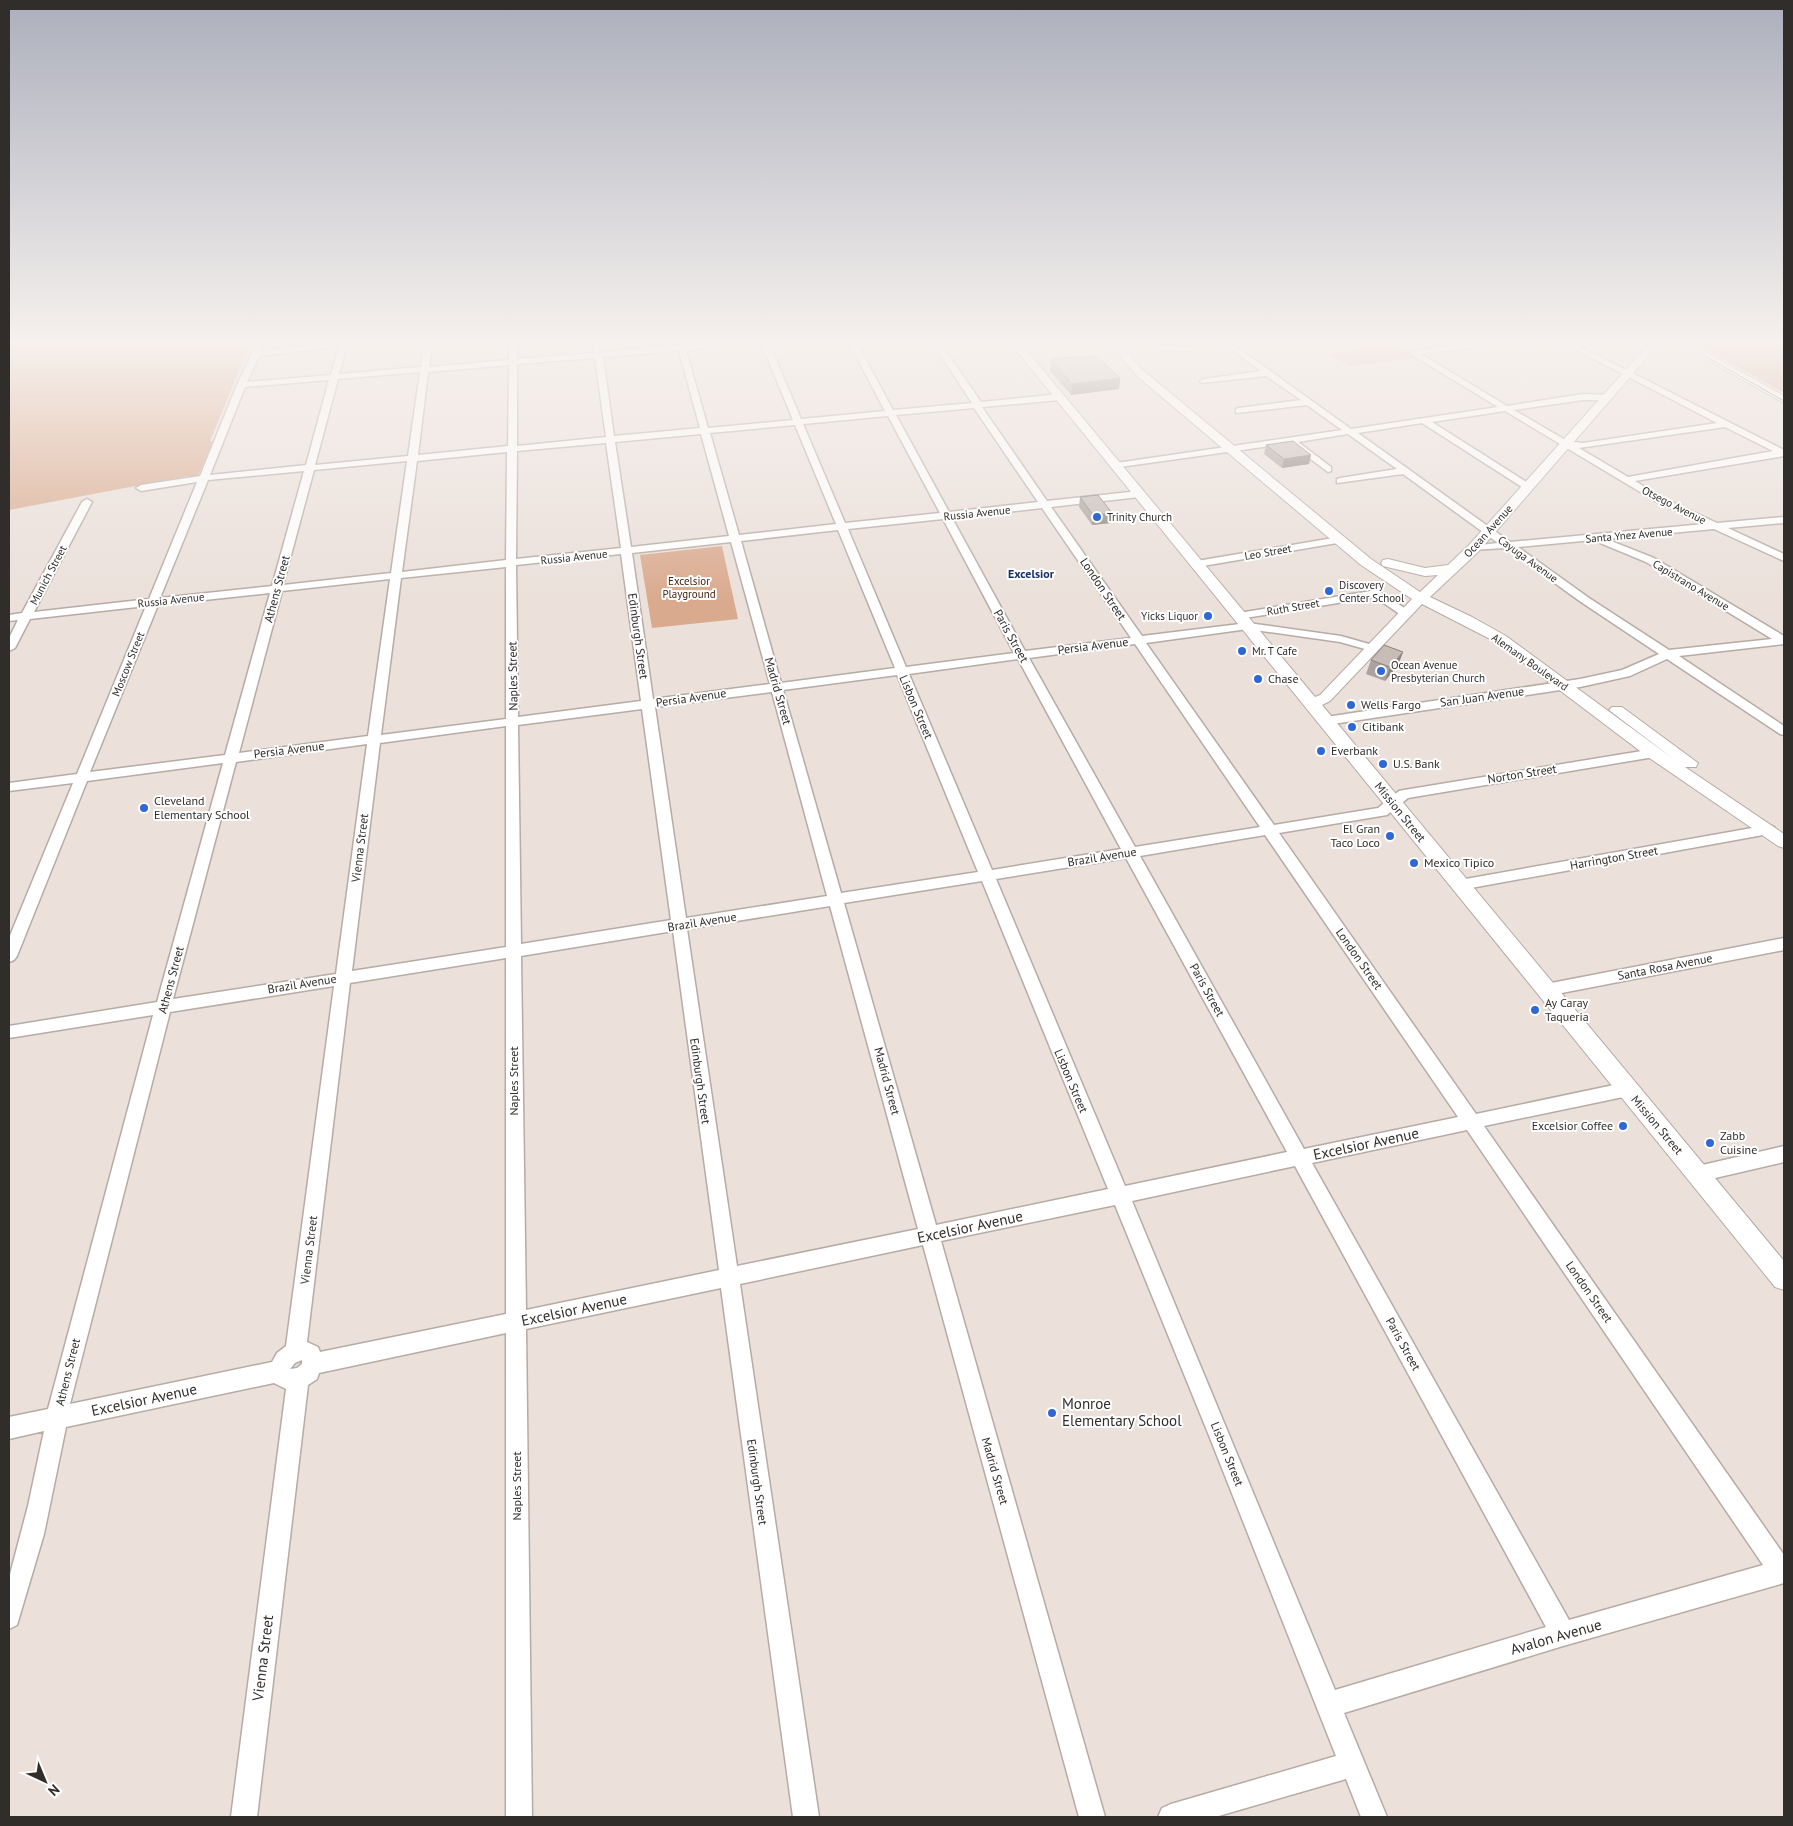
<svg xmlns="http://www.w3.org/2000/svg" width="1793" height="1826" viewBox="0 0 1793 1826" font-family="'PT Sans',sans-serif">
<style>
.green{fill:#d9aa8e}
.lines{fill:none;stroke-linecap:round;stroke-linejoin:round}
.minor-casing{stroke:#b6aba5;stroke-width:3}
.major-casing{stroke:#b6aba5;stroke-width:2}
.minor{fill:#fff;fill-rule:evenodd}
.major{fill:#fff;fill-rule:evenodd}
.tram{stroke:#706965;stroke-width:1}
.wall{fill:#aba29d}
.shaded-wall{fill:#8b847f}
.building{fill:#c7bcb6;stroke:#8b847f}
.poi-dot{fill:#2f68d6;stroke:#fff;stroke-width:2}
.labels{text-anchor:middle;stroke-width:4;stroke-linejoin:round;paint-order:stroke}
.far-street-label{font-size:11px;fill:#312d2a;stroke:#fff}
.far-poi-label{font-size:11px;fill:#312d2a;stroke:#fff;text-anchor:start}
.far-park-label{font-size:11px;fill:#432512;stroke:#fff}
.far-quarter-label{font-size:12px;font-weight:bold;fill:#163167;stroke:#fff}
.street-label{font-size:12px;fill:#312d2a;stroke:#fff}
.poi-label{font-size:12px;fill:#312d2a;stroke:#fff;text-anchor:start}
.near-street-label{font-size:15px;fill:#312d2a;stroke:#fff}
.near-poi-label{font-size:15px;fill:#312d2a;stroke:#fff;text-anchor:start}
</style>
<rect width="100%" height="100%" fill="#ebe0da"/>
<path class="green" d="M14,345H250L210,441H213L198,476H188L9,510V346Z
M1697,345H1784V393L1700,346Z
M1395,346L1415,358L1350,366L1329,354Z
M722,546L738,619L652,628L640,555Z"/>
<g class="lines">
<g class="minor-casing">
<path id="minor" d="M256,345H264L261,351L312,345H337L333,347L259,356L247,382L331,375L339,345H347L339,374L421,367L424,345H432L429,367L509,360V345H517V359L594,353L593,345H601L602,352L677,345H720L716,347L686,350L708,428L793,420L762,345H770L801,419L885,411L850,345H858L893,410L972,403L934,345H942L981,402L1059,394L1063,397L1059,400L982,407L1047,501L1139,491L1144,494L1139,497L1051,507L1142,636L1248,623L1341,636L1376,646L1378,648L1376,650L1372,651L1340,642L1248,629L1146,643L1274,825L1378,808L1399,791L1404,790L1654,749L1659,750L1660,753L1654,757L1408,798L1387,815L1279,833L1476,1114L1628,1082L1634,1084L1637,1089L1634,1094L1628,1096L1484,1126L1784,1555V1583L1563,1646L1344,1713L1387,1817H1361L1346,1779L1215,1817H1158L1162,1808L1171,1804L1336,1756L1208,1433L1115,1205L941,1241L1105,1817H1079L923,1245L740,1284L819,1817H793L721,1288L526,1329L532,1817H506V1333L319,1373L317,1379L308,1385L257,1817H231L286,1389L274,1383L66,1427L44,1534L17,1625L9,1629V1578L28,1506L44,1431L9,1439V1417L48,1409L153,1015L9,1038V1026L157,1002L223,763L87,781L17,956L14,960L9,962V938L73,783L9,791V783L77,774L146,606L30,619L15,648L9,651V638L18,620L9,621V615L22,613L82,502L87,499L92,502L34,612L149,599L197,482L141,491L136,488L141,485L200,476L237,385ZM679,351L700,428L614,436L603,357ZM595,358L606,437L517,446V364ZM509,365L508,446L418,455L428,372ZM420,372L408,456L315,465L338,379ZM329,380L306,465L210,475L245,387ZM974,408L1038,502L949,512L896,415ZM888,416L940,513L845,523L803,424ZM795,425L836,524L739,535L710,433ZM701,434L729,536L631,547L615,442ZM606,443L621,548L516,559L517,451ZM507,452L506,560L402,572L417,461ZM407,461L391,573L283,585L314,470ZM304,471L272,586L160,598L208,480ZM1042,508L1131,638L1025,651L952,518ZM943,519L1014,653L906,667L848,529ZM838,530L895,668L781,683L741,541ZM731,542L770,684L653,699L632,553ZM621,554L641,701L518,717L516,565ZM506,567V719L381,735L401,578ZM390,579L368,736L239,753L282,591ZM270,593L225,755L90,772L158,605ZM1135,644L1260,827L1135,847L1029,658ZM1018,659L1121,849L992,870L909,674ZM897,675L978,872L841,893L783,690ZM772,692L827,896L686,918L655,707ZM642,709L671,920L521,944L518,725ZM506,726V947L352,971L380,743ZM367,744L336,974L173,999L236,762ZM1265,835L1458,1117L1304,1149L1140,856ZM1126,858L1287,1152L1125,1186L996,879ZM982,881L1108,1189L936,1225L844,903ZM830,906L918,1229L737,1266L687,929ZM673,931L719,1270L526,1310L521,956ZM506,958V1314L320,1352L318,1347L307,1342L350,983ZM334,986L286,1346L277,1353L272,1362L70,1404L170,1012ZM1467,1130L1763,1565L1569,1620L1312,1163ZM1295,1166L1546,1627L1335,1690L1132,1201ZM302,1360V1364L297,1368L290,1369L295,1363Z
M1155,345L1190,347L1194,349L1190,351H1158Z
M1225,345H1234L1351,429L1498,407L1409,353L1413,351L1457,345H1480L1476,347L1421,354L1507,406L1583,394L1609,395V399L1606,400H1583L1514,410L1567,441L1583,443L1717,423L1567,345H1577L1784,450V456L1635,481L1663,498L1717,523L1784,517V523L1728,528L1784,554V561L1714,529L1606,539L1654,558L1784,636V644L1679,656L1784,726V735L1780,734L1667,659L1630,676L1580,687L1326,725L1322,724L1320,721L1322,718L1326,717L1580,679L1622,670L1659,654L1581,602L1506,548L1470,550L1469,548L1470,546L1498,543L1403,474L1337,483V479L1340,478L1397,469L1348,434L1298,442L1331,467V471L1328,472L1293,446L1292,443L1113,468V464L1116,463L1342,430L1307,405L1236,413V409L1239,408L1301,400L1266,376L1201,383L1200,381L1204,379L1261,371ZM1505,411L1657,502L1704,524L1510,542L1358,433L1422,423L1525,489H1531V485L1432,422ZM1725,427L1773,451L1628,477L1579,448ZM1593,540L1646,562L1772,639L1669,650L1589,598L1518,547Z
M1339,537L1344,540L1343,542L1197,567L1192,564L1197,561Z
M1377,590L1409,611L1411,613L1409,615H1401L1375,597L1239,619L1233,616L1239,613Z
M1769,825L1774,827L1776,830L1774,833L1460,890L1455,889L1453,885L1455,881L1460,880Z
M1784,938V950L1546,996L1540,994L1538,990L1540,986L1546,984Z
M1784,1146V1162L1698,1182L1692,1180L1689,1174L1692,1168L1698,1166Z"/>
</g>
<g class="major-casing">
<path id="major" d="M1012,345H1022L1315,697L1320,695L1412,599L1361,565L1137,376L1124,361L1116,345H1126L1133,360L1145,372L1371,559L1420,592L1438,575L1425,576L1383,566L1381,563L1383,560L1388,559L1425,568L1448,565L1469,545L1648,345H1658L1479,551L1430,597L1472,617L1506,636L1660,749L1675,760L1609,710L1612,707H1622L1698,763L1696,767H1685L1784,834V848L1778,846L1648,757L1496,642L1422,604L1330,701L1322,705L1784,1261V1290L1775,1287Z
M1681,345H1693L1784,396V403Z"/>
</g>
<use href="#minor" class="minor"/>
<use href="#major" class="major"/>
<path class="tram" d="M1685,345L1784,401"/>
</g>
<path class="wall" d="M1051,359L1120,378L1119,389L1071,395L1050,371Z
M1266,445L1309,464L1282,468L1264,454Z
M1080,497L1112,513L1111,523L1092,525L1079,507Z
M1403,652L1398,665L1385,681L1366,674L1371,660Z"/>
<path class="shaded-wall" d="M1120,378L1119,389L1071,395L1072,384Z
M1311,455L1309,464L1282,468L1284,459Z
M1112,513L1111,523L1092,525L1093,515Z
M1403,652L1398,665L1385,681L1390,667Z"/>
<path class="building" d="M1096,356L1120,378L1072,384L1051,359Z
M1293,441L1311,455L1284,459L1266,445Z
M1098,495L1112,513L1093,515L1080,497Z
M1384,645L1403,652L1390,667L1371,660Z"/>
<linearGradient id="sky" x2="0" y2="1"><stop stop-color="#acafbc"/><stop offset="0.57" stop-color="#f6f1ee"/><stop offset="1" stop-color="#f6f1ee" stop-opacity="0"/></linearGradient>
<rect width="1793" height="601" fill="url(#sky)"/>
<g class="poi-dot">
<circle cx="1097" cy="517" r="5"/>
<circle cx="1329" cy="591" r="5"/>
<circle cx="1208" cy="616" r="5"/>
<circle cx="1242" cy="651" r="5"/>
<circle cx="1381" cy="671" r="5"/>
<circle cx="1258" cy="679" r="5"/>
<circle cx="1351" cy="705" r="5"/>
<circle cx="1352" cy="727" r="5"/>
<circle cx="1321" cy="751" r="5"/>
<circle cx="1383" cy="764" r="5"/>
<circle cx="144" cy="808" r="5"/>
<circle cx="1390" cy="836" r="5"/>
<circle cx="1414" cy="863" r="5"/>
<circle cx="1535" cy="1010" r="5"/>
<circle cx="1623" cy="1126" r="5"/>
<circle cx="1710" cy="1143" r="5"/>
<circle cx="1052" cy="1413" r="5"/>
</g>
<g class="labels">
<g class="far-street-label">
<text transform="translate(1674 505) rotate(27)" y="4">Otsego Avenue</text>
<text transform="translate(977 513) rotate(-6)" y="4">Russia Avenue</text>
<text transform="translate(1488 531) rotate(-48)" y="4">Ocean Avenue</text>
<text transform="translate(1629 535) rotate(-5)" y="4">Santa Ynez Avenue</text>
<text transform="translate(1268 552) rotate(-10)" y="4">Leo Street</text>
<text transform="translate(574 557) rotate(-6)" y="4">Russia Avenue</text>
<text transform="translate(1528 559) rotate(36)" y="4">Cayuga Avenue</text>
<text transform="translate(48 575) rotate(-62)" y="4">Munich Street</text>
<text transform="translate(1691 585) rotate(31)" y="4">Capistrano Avenue</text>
<text transform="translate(171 600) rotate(-6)" y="4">Russia Avenue</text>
<text transform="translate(1293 607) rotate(-10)" y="4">Ruth Street</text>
<text transform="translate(1530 662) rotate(35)" y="4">Alemany Boulevard</text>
<text transform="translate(128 664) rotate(-68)" y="4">Moscow Street</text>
</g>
<g class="far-poi-label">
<text x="1107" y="521">Trinity Church</text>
<text x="1339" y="589">Discovery<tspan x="1339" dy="13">Center School</tspan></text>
<text x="1198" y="620" text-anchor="end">Yicks Liquor</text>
<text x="1252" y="655">Mr. T Cafe</text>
<text x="1391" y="669">Ocean Avenue<tspan x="1391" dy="13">Presbyterian Church</tspan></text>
</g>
<g class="far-park-label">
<text x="689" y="585">Excelsior<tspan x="689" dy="13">Playground</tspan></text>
</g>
<g class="far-quarter-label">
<text x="1031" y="578">Excelsior</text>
</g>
<g class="street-label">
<text transform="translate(277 589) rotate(-75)" y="4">Athens Street</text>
<text transform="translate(1103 589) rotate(56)" y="4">London Street</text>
<text transform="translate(638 636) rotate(82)" y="4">Edinburgh Street</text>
<text transform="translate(1011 636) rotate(61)" y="4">Paris Street</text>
<text transform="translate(1093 646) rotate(-7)" y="4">Persia Avenue</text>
<text transform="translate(513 676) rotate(-91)" y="4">Naples Street</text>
<text transform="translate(778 691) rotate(74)" y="4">Madrid Street</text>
<text transform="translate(1482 697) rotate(-8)" y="4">San Juan Avenue</text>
<text transform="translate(691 698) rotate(-8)" y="4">Persia Avenue</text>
<text transform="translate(916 707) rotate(67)" y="4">Lisbon Street</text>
<text transform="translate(289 750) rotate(-7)" y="4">Persia Avenue</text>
<text transform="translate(1522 774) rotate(-9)" y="4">Norton Street</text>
<text transform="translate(1400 812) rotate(51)" y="4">Mission Street</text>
<text transform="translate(360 848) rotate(-83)" y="4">Vienna Street</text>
<text transform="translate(1102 857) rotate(-9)" y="4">Brazil Avenue</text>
<text transform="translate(1614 858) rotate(-10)" y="4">Harrington Street</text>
<text transform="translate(702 922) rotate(-9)" y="4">Brazil Avenue</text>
<text transform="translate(1359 959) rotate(55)" y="4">London Street</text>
<text transform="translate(1665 967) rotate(-11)" y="4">Santa Rosa Avenue</text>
<text transform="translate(171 980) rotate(-75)" y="4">Athens Street</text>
<text transform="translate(302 984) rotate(-9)" y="4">Brazil Avenue</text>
<text transform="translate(1207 990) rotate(61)" y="4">Paris Street</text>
<text transform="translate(514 1081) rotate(-90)" y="4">Naples Street</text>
<text transform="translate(700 1081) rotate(82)" y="4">Edinburgh Street</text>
<text transform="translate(887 1081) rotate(75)" y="4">Madrid Street</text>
<text transform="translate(1071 1081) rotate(67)" y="4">Lisbon Street</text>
<text transform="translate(1657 1125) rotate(50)" y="4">Mission Street</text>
<text transform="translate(309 1250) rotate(-83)" y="4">Vienna Street</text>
<text transform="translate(1589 1292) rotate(55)" y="4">London Street</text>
<text transform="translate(1403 1344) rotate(61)" y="4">Paris Street</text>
<text transform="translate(68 1372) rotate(-76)" y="4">Athens Street</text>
<text transform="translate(1227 1454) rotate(68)" y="4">Lisbon Street</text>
<text transform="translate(995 1471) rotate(74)" y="4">Madrid Street</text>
<text transform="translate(757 1482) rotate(82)" y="4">Edinburgh Street</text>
<text transform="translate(517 1486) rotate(-90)" y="4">Naples Street</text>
</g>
<g class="poi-label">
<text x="1268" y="683">Chase</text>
<text x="1361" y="709">Wells Fargo</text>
<text x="1362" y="731">Citibank</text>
<text x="1331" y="755">Everbank</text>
<text x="1393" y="768">U.S. Bank</text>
<text x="154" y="805">Cleveland<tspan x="154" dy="14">Elementary School</tspan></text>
<text x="1380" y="833" text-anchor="end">El Gran<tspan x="1380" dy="14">Taco Loco</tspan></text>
<text x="1424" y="867">Mexico Tipico</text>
<text x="1545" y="1007">Ay Caray<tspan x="1545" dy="14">Taqueria</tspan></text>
<text x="1613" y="1130" text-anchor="end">Excelsior Coffee</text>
<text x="1720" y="1140">Zabb<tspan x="1720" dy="14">Cuisine</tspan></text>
</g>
<g class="near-street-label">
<text transform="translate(1366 1144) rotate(-12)" y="5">Excelsior Avenue</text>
<text transform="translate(970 1227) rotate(-12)" y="5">Excelsior Avenue</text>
<text transform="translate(574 1310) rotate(-12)" y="5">Excelsior Avenue</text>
<text transform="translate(144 1400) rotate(-12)" y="5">Excelsior Avenue</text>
<text transform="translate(1556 1637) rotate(-16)" y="5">Avalon Avenue</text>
<text transform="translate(263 1658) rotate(-83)" y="5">Vienna Street</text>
</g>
<g class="near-poi-label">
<text x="1062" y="1409">Monroe<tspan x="1062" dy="17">Elementary School</tspan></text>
</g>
</g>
<rect width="1793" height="1826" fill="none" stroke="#312d2a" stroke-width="20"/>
<g transform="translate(45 1781) rotate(136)" stroke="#ffffff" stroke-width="4" paint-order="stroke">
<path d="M0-4L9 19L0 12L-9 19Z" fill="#312d2a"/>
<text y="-8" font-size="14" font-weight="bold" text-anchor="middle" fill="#312d2a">N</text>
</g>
</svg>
